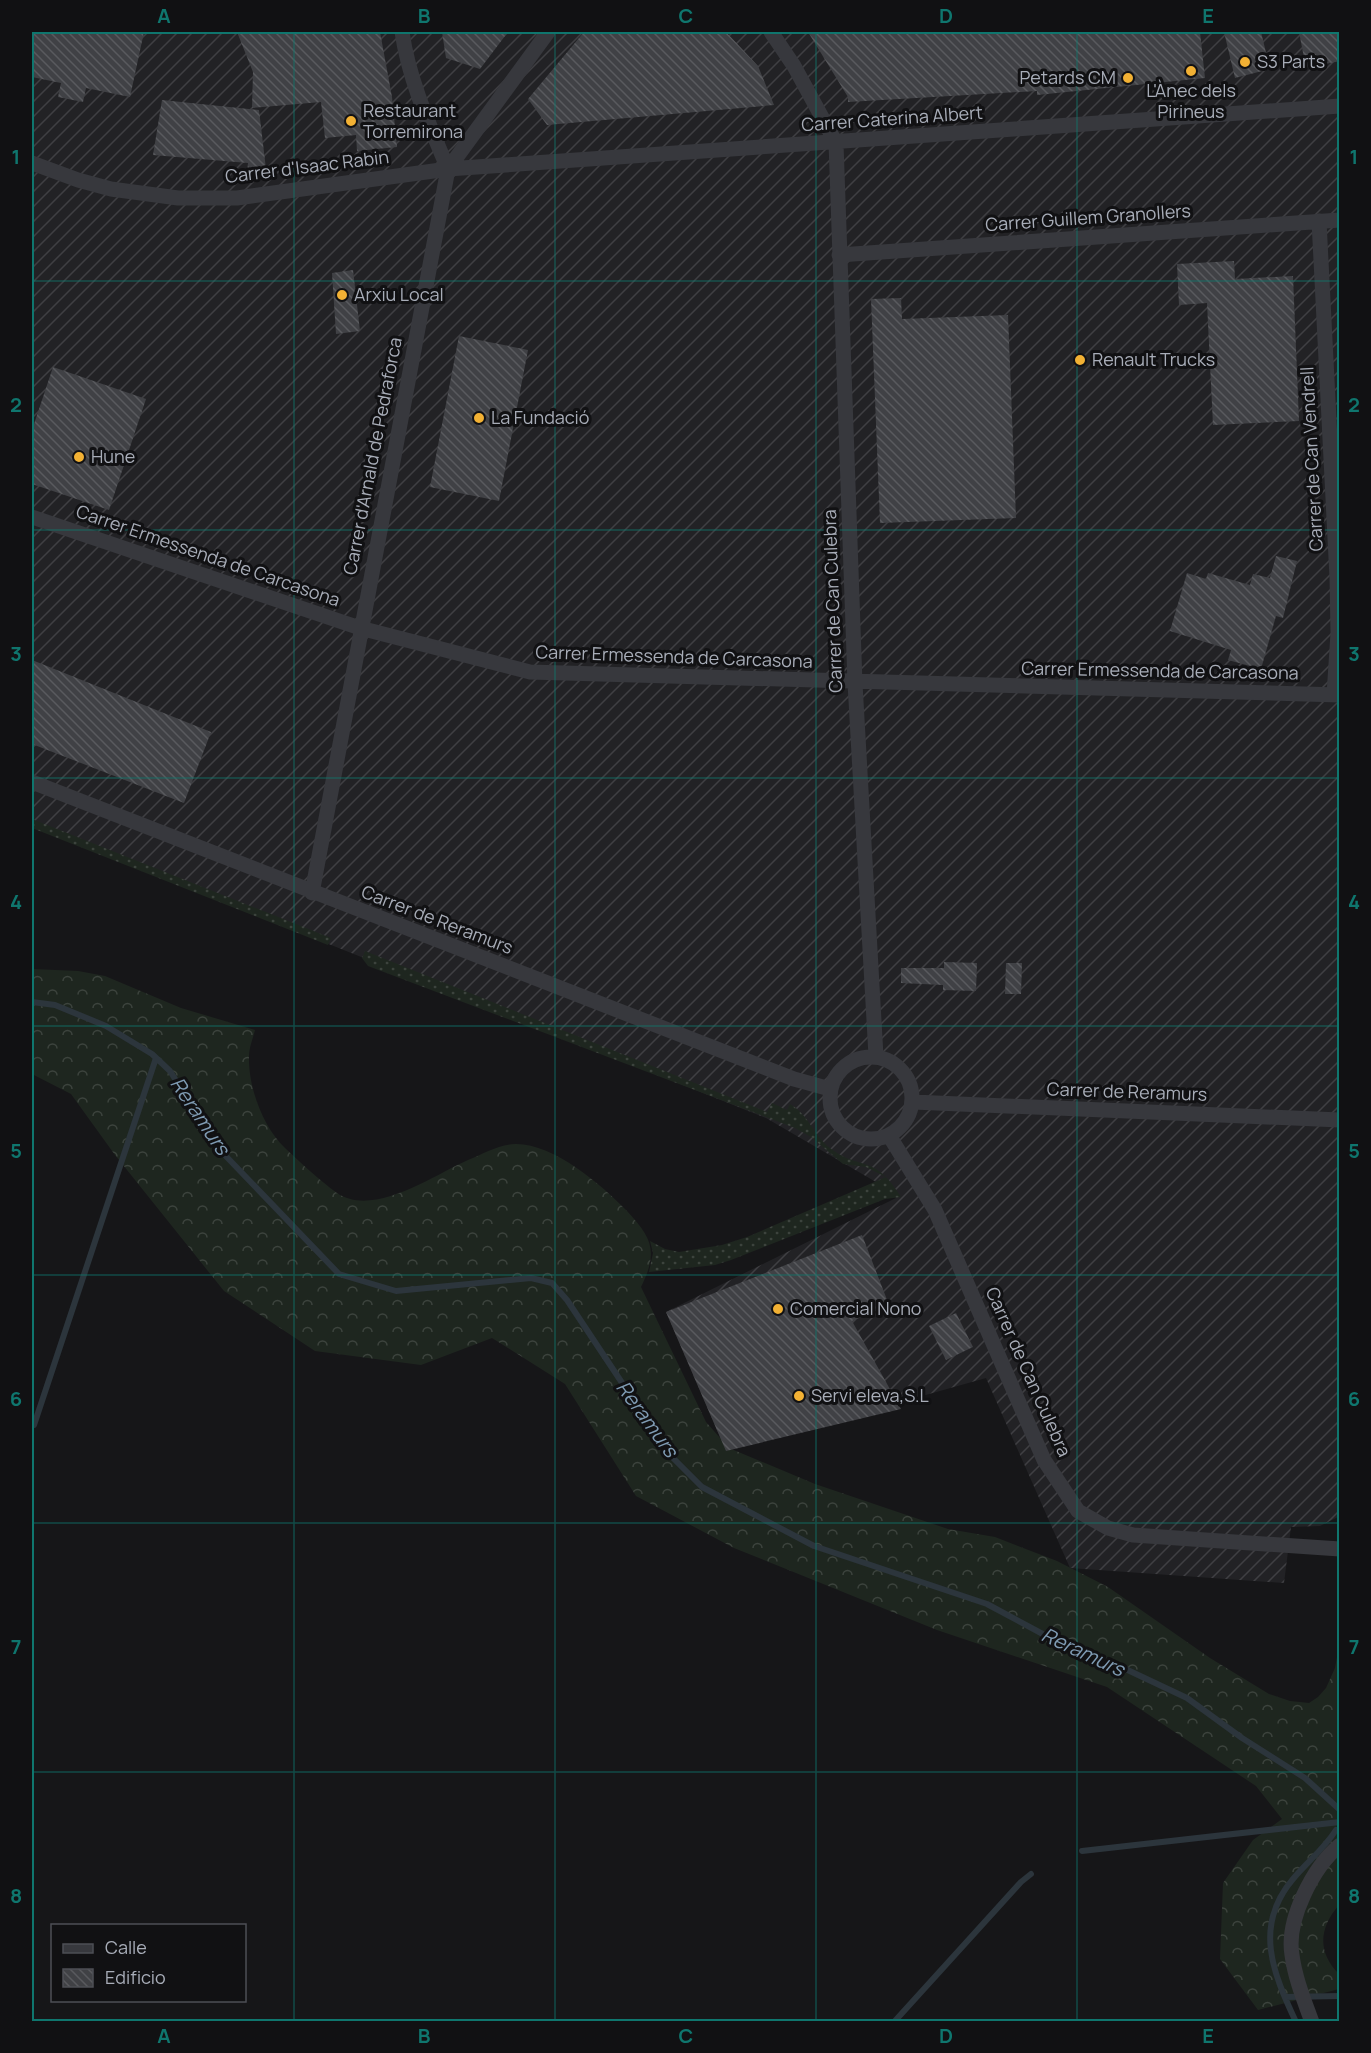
<svg xmlns="http://www.w3.org/2000/svg" width="1371" height="2053" viewBox="0 0 1371 2053" font-family="Manrope,sans-serif">
<style>
.industrial{fill:url(#industrial-furrows)}
.grass{fill:url(#grass-dots)}
.forest{fill:url(#forest-crowns)}
.lines{fill:none;stroke-linecap:round;stroke-linejoin:round}
.stream{stroke:#2c353c;stroke-width:6}
.building{fill:url(#building-back-hatch)}
.street{stroke:#37383d;stroke-width:15}
.grid{fill:none;stroke:#0f766e;stroke-width:1.5;stroke-opacity:0.55}
.poi-dot{fill:#f2b134;stroke:#111113;stroke-width:2}
.labels{text-anchor:middle;stroke-width:6;stroke-linejoin:round;paint-order:stroke}
.poi-label{font-size:18px;fill:#a8adb8;stroke:#111113;text-anchor:start}
.street-label{font-size:18px;fill:#a8adb8;stroke:#111113}
.water-label{font-size:20px;font-style:italic;fill:#7f9bb3;stroke:#111113}
.neatline{fill:none;stroke:#0f766e;stroke-width:2}
.grid-label{font-size:20px;text-anchor:middle;font-weight:bold;fill:#0f766e}
</style>
<defs>
<pattern id="industrial-furrows" width="10" height="10" patternUnits="userSpaceOnUse" patternTransform="scale(1.5)"><rect width="10" height="10" fill="#222225"/><path d="M-1 1l2-2M0 10L10 0M9 11l2-2" fill="none" stroke="#3f3f43"/></pattern>
<pattern id="grass-dots" width="8" height="8" patternUnits="userSpaceOnUse" patternTransform="scale(1.5)"><rect width="8" height="8" fill="#1e261f"/><path d="M2 2h.1M6 6h.1" fill="none" stroke="#3c433d" stroke-width="1.8" stroke-linecap="round"/></pattern>
<pattern id="forest-crowns" width="20" height="18" patternUnits="userSpaceOnUse" patternTransform="scale(1.5)"><rect width="20" height="18" fill="#1e261f"/><path d="M2 6a3 3 0 1 1 6 0M12 15a3 3 0 1 1 6 0" fill="none" stroke="#3c433d"/></pattern>
<pattern id="building-back-hatch" width="6" height="6" patternUnits="userSpaceOnUse" patternTransform="scale(1.5)"><rect width="6" height="6" fill="#404145"/><path d="M-1 5l2 2M0 0l6 6M5-1l2 2" fill="none" stroke="#595a5e"/></pattern>
</defs>
<rect width="100%" height="100%" fill="#161618"/>
<path class="industrial" d="M32,32H1339L1340,1516L1320,1526L1291,1527L1284,1583L1070,1568L986,1378L726,1451L666,1312L900,1196L766,1118L32,826Z"/>
<path class="grass" d="M32,819L331,938L328,945L32,828Z
M365,951L767,1112L772,1103L787,1110L790,1104C809,1115 813,1135 830,1148C862,1172 874,1153 901,1197L885,1199L731,1260L715,1265L649,1272L653,1253L650,1241L665,1249L679,1252L722,1245L747,1237L886,1177L866,1167L843,1164L811,1137L795,1128L368,966L362,958Z"/>
<path class="forest" d="M32,969L78,971L105,976L181,1008L255,1030C253,1038 249,1048 249,1056C248,1087 263,1127 285,1148C301,1163 319,1180 337,1193C373,1218 434,1175 468,1160C483,1154 499,1144 516,1144C554,1144 602,1185 627,1211C653,1239 658,1252 641,1287L706,1422L729,1448L815,1484L948,1529L995,1537L1057,1561L1108,1587L1210,1658L1269,1694L1290,1701L1309,1703L1318,1697L1326,1688L1335,1668L1339,1646V1905C1319,1928 1317,1952 1339,1974V1989L1258,2010L1220,1959L1223,1883L1253,1840L1282,1819L1256,1786L1107,1687L937,1630L734,1548L636,1496L565,1384L492,1338L421,1365L315,1351L224,1291L115,1155L71,1094L32,1074Z"/>
<g class="lines">
<path class="stream" d="M32,1002L55,1005L106,1026L152,1054L170,1071L220,1150L339,1274L396,1291L531,1278L552,1283L567,1300L670,1455L702,1487L814,1546L987,1604L1052,1639L1117,1665L1187,1698L1242,1738L1305,1778L1339,1809
M34,1425L156,1058
M1082,1851L1340,1822
M1285,1997L1340,1996
M894,2022L1021,1882L1031,1874
M1296,2022C1273,1973 1253,1926 1293,1879C1307,1862 1324,1849 1336,1830"/>
</g>
<path class="building" d="M32,32H144L130,97L86,88L83,102L58,97L61,83L32,77Z
M237,32H380L392,97L397,147L357,151L356,135L325,138L321,102L252,108L253,72Z
M442,32H508L480,69L446,58Z
M584,32H726L758,66L774,105L547,125L528,99Z
M808,32H1200L1205,78L1037,95V91L848,102V97Z
M1224,32H1261L1270,69L1235,78Z
M1299,32H1340V61L1306,68Z
M162,100L259,110L266,169L247,173L248,163L153,155Z
M1234,261L1235,279L1293,276L1299,421L1213,425L1207,303L1179,305L1177,264Z
M353,270L360,331L336,334L332,273Z
M901,298L902,319L1008,315L1016,518L880,523L871,299Z
M459,336L528,350L499,501L430,487Z
M53,367L146,399L109,510L32,484V430Z
M1276,556L1297,561L1283,618L1276,616L1261,669L1228,660L1231,650L1170,631L1187,573L1206,579L1208,573L1250,585L1253,574L1270,578Z
M32,660L211,732L184,803L32,744Z
M944,962L977,963L976,991L943,990V985L901,983V968H944Z
M1006,963H1022L1021,994H1005Z
M862,1235L889,1305L852,1321L901,1409L726,1451L666,1312Z
M956,1313L973,1347L946,1360L929,1326Z"/>
<g class="lines">
<path class="street" d="M402,32C409,80 429,124 448,169
M771,32L794,66L836,143L855,683L876,1056
M32,163L78,180L111,189L178,198H237L448,169L1340,106
M1319,221L1337,578L1338,633L1334,695
M839,255L1340,220
M32,517L360,628L530,672L1340,695
M32,782L794,1079L830,1089
M312,893L448,169L548,32
M830 1098a41 41 0 1 1 82 0a41 41 0 1 1-82 0Z
M913,1102L1340,1120
M890,1137L935,1210L1044,1460L1078,1511L1108,1528L1133,1535L1340,1549
M1312,2022C1304,2000 1295,1978 1292,1955C1286,1920 1313,1867 1340,1845"/>
</g>
<path class="grid" d="M294,32V2022M555,32V2022M816,32V2022M1077,32V2022M32,281H1340M32,530H1340M32,778H1340M32,1026H1340M32,1275H1340M32,1523H1340M32,1772H1340"/>
<g class="poi-dot">
<circle cx="1245" cy="62" r="6"/>
<circle cx="1191" cy="71" r="6"/>
<circle cx="1128" cy="78" r="6"/>
<circle cx="351" cy="121" r="6"/>
<circle cx="342" cy="295" r="6"/>
<circle cx="1080" cy="360" r="6"/>
<circle cx="479" cy="418" r="6"/>
<circle cx="79" cy="457" r="6"/>
<circle cx="778" cy="1309" r="6"/>
<circle cx="799" cy="1396" r="6"/>
</g>
<g class="labels">
<g class="poi-label">
<text x="1257" y="68">S3 Parts</text>
<text x="1116" y="84" text-anchor="end">Petards CM</text>
<text x="1191" y="97" text-anchor="middle">L'Ànec dels<tspan x="1191" dy="21">Pirineus</tspan></text>
<text x="363" y="117">Restaurant<tspan x="363" dy="21">Torremirona</tspan></text>
<text x="354" y="301">Arxiu Local</text>
<text x="1092" y="366">Renault Trucks</text>
<text x="491" y="424">La Fundació</text>
<text x="91" y="463">Hune</text>
<text x="790" y="1315">Comercial Nono</text>
<text x="811" y="1402">Servi eleva,S.L</text>
</g>
<g class="street-label">
<text transform="translate(892 119) rotate(-4)" y="6">Carrer Caterina Albert</text>
<text transform="translate(307 167) rotate(-7)" y="6">Carrer d'Isaac Rabin</text>
<text transform="translate(1088 218) rotate(-4)" y="6">Carrer Guillem Granollers</text>
<text transform="translate(373 456) rotate(-79)" y="6">Carrer d'Arnald de Pedraforca</text>
<text transform="translate(1312 459) rotate(-93)" y="6">Carrer de Can Vendrell</text>
<text transform="translate(208 556) rotate(19)" y="6">Carrer Ermessenda de Carcasona</text>
<text transform="translate(833 601) rotate(-92)" y="6">Carrer de Can Culebra</text>
<text transform="translate(674 657) rotate(2)" y="6">Carrer Ermessenda de Carcasona</text>
<text transform="translate(1160 671) rotate(1)" y="6">Carrer Ermessenda de Carcasona</text>
<text transform="translate(437 920) rotate(21)" y="6">Carrer de Reramurs</text>
<text transform="translate(1127 1092) rotate(2)" y="6">Carrer de Reramurs</text>
<text transform="translate(1028 1372) rotate(66)" y="6">Carrer de Can Culebra</text>
</g>
<g class="water-label">
<text transform="translate(200 1116) rotate(56)" y="7">Reramurs</text>
<text transform="translate(647 1419) rotate(54)" y="7">Reramurs</text>
<text transform="translate(1083 1652) rotate(25)" y="7">Reramurs</text>
</g>
</g>
<rect width="1371" height="2053" fill="none" stroke="#111113" stroke-width="66"/>
<rect x="51" y="1924" width="195" height="78" fill="#111113" stroke="#4d4f55" stroke-width="1.5"/>
<rect x="63" y="1944" width="30" height="9" fill="#37383d" stroke="#4d4f55" stroke-width="1.5"/>
<text x="105" y="1954" font-size="18" fill="#a8adb8">Calle</text>
<rect x="63" y="1969" width="30" height="18" fill="url(#building-back-hatch)" stroke="#4d4f55" stroke-width="1.5"/>
<text x="105" y="1984" font-size="18" fill="#a8adb8">Edificio</text>
<rect x="33" y="33" width="1305" height="1987" class="neatline"/>
<g class="grid-label">
<text x="164" y="23">A</text>
<text x="424" y="23">B</text>
<text x="686" y="23">C</text>
<text x="946" y="23">D</text>
<text x="1208" y="23">E</text>
<text x="16" y="164">1</text>
<text x="1354" y="164">1</text>
<text x="16" y="412">2</text>
<text x="1354" y="412">2</text>
<text x="16" y="661">3</text>
<text x="1354" y="661">3</text>
<text x="16" y="909">4</text>
<text x="1354" y="909">4</text>
<text x="16" y="1158">5</text>
<text x="1354" y="1158">5</text>
<text x="16" y="1406">6</text>
<text x="1354" y="1406">6</text>
<text x="16" y="1654">7</text>
<text x="1354" y="1654">7</text>
<text x="16" y="1903">8</text>
<text x="1354" y="1903">8</text>
<text x="164" y="2043">A</text>
<text x="424" y="2043">B</text>
<text x="686" y="2043">C</text>
<text x="946" y="2043">D</text>
<text x="1208" y="2043">E</text>
</g>
</svg>
